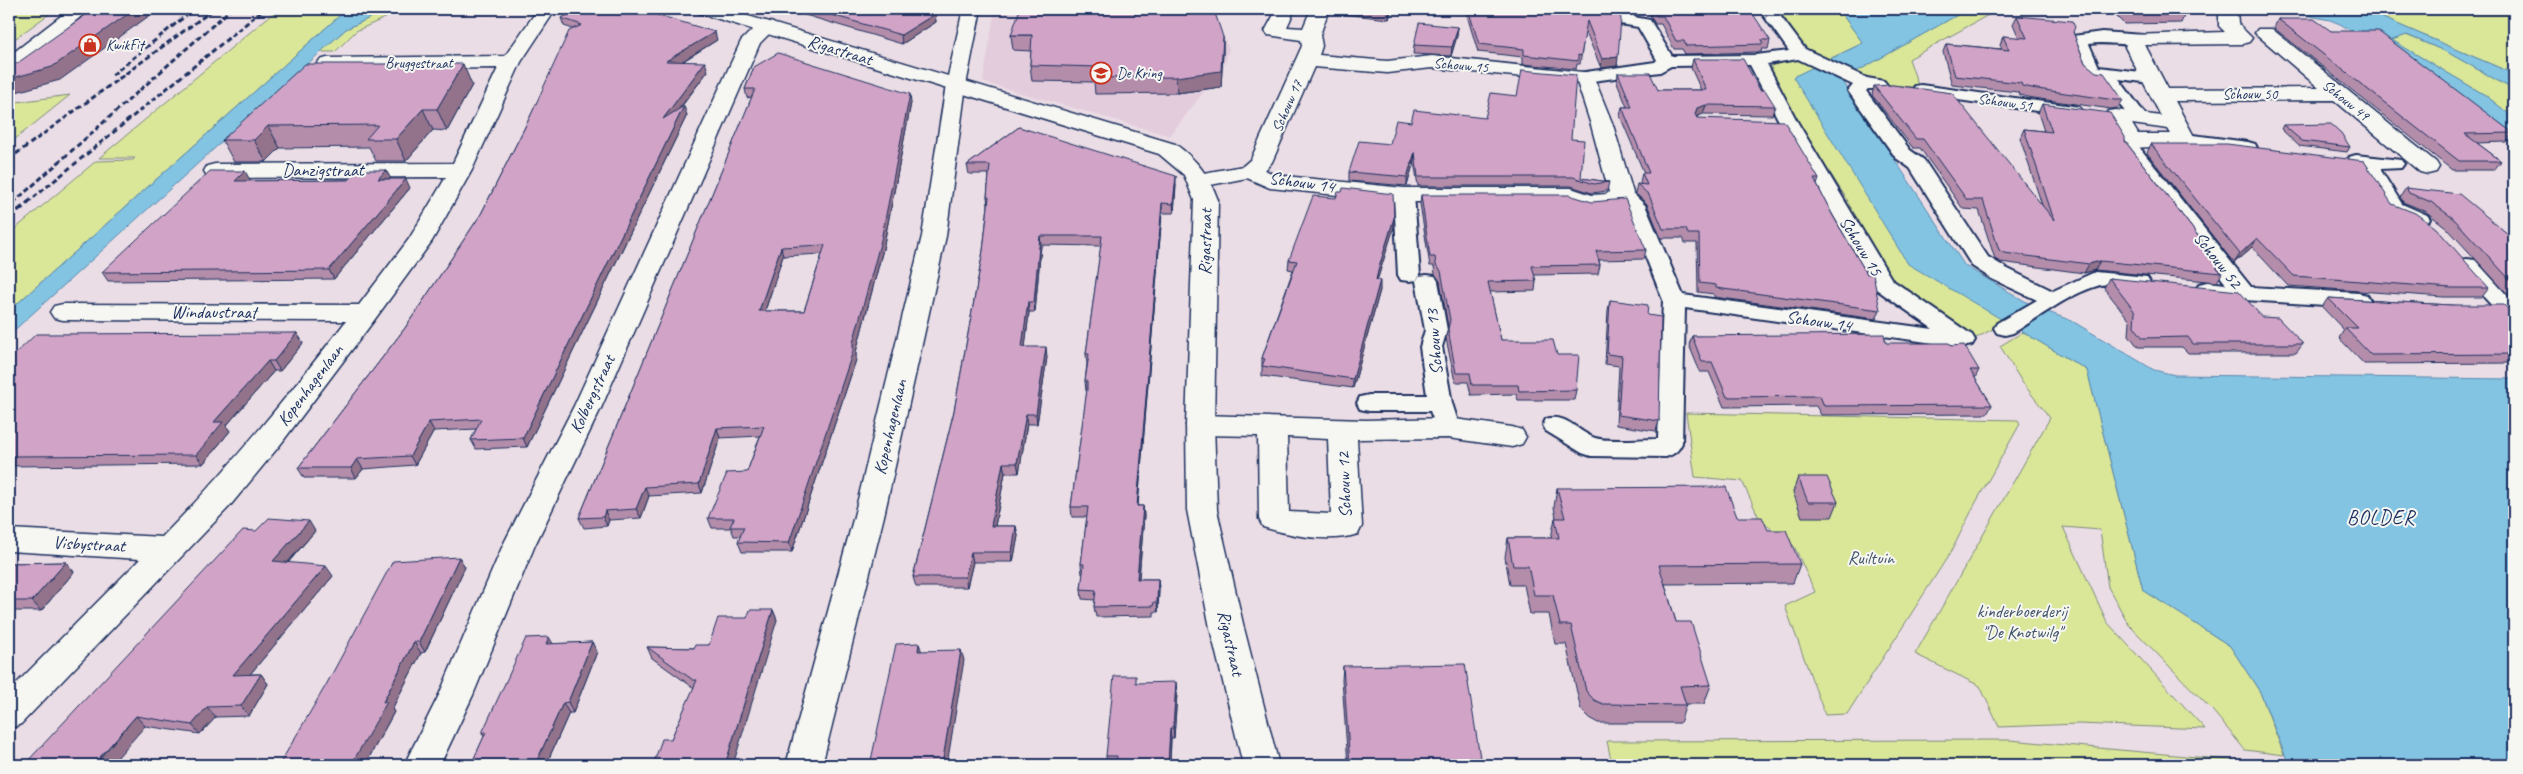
<svg xmlns="http://www.w3.org/2000/svg" width="2523" height="774" viewBox="0 0 2523 774" font-family="Caveat,sans-serif">
<style>
.built{fill:#e3ccdc}
.green{fill:#dae698;stroke:#7a8a7b}
.water{fill:#83c4e3;stroke:#5988ae}
.lines{fill:none;stroke-linecap:round;stroke-linejoin:round}
.pedestrian-casing{stroke:#1b2f5e;stroke-width:4}
.minor-casing{stroke:#1b2f5e;stroke-width:3}
.tertiary-casing{stroke:#1b2f5e;stroke-width:3}
.secondary-casing{stroke:#1b2f5e;stroke-width:3}
.pedestrian{fill:#f6f6f2;fill-rule:evenodd}
.minor{fill:#f6f6f2;fill-rule:evenodd}
.tertiary{fill:#f6f6f2;fill-rule:evenodd}
.secondary{fill:#f6f6f2;fill-rule:evenodd}
.rail-far1{stroke:#1b2f5e;stroke-width:3;stroke-dasharray:5.5 3;stroke-linecap:butt}
.rail{stroke:#1b2f5e;stroke-width:4;stroke-dasharray:7 4;stroke-linecap:butt}
.wall{fill:#b48dab;stroke:#1b2f5e;fill-rule:evenodd}
.shaded-wall{fill:#92738b;stroke:#1b2f5e}
.building{fill:#d1a4c7;stroke:#1b2f5e;fill-rule:evenodd}
.labels{text-anchor:middle;stroke-width:4;stroke-linejoin:round;paint-order:stroke}
.far-poi-label{font-size:15px;fill:#1b2f5e;stroke:#f6f6f2;text-anchor:start}
.far-street-label{font-size:15px;fill:#1b2f5e;stroke:#f6f6f2}
.street-label{font-size:18px;fill:#1b2f5e;stroke:#f6f6f2}
.park-label{font-size:18px;fill:#41546a;stroke:#f6f6f2}
.quarter-label{font-size:20px;letter-spacing:1px;fill:#1b2f5e;stroke:#f6f6f2}
</style>
<rect width="100%" height="100%" fill="#ebdde5"/>
<filter id="ink" filterUnits="userSpaceOnUse"><feTurbulence type="fractalNoise" baseFrequency=".02" numOctaves="2"/><feDisplacementMap in="SourceGraphic" scale="10" xChannelSelector="R" yChannelSelector="G"/><feConvolveMatrix kernelMatrix="1 2 1 2 8 2 1 2 1" color-interpolation-filters="sRGB"/></filter>
<g filter="url(#ink)">
<path class="built" d="M995,9H1068L1080,12L1165,9L1219,28L1229,49L1225,64L1170,136L983,82Z"/>
<path class="green" d="M9,9H56L9,43Z
M278,9H347L9,311V234L96,161L133,160L135,158H99Z
M389,9H405L356,31L335,52H319L346,29Z
M1778,9H1838L1863,43L1825,61L1808,53Z
M1968,9H1999L1909,59L1919,88L1866,82L1852,74Z
M2368,9H2514V74L2383,18Z
M2406,35L2447,52L2514,90V118L2485,95L2391,40Z
M1791,59L1801,60L1815,67L1794,77L2006,322L1976,338L1896,288L1841,202L1848,201L1763,69Z
M70,95L9,144V103Z
M2023,332L2087,370L2143,590L2230,646L2260,692L2284,755L2245,750L2212,710L2129,625L2108,587L2100,530L2063,527L2107,622L2205,729L2079,724L1999,727L1980,686L1915,654L2050,418L2022,382L2000,346Z
M1686,413L2018,420L2020,424L1975,504L1952,550L1847,714L1825,715L1785,606L1815,592L1794,546L1760,520L1742,481L1695,477Z
M2010,740L2285,765H1612L1607,741Z"/>
<path class="water" d="M347,9H389L346,29L9,335V311Z
M1838,9H1968L1842,80L1965,266L2035,307L2072,321L2154,370L2175,375L2514,379V765H2289L2260,692L2230,646L2143,590L2087,370L1908,264L1793,77L1863,43Z
M2273,9H2368L2383,18L2514,74V90L2447,52L2407,35L2392,40L2485,95L2514,118V144L2369,41L2340,24L2330,20Z"/>
<g class="lines">
<g class="pedestrian-casing">
<path id="pedestrian" d="M1618,9H1634V17L1650,20L1672,56L1756,55L1789,51L1759,9H1775L1805,49L1867,78L1884,81L1887,85L1884,89H1868L1866,91L1910,150L1924,160L1988,257L2008,269L2053,291L2095,272L2147,277L2150,282L2147,287C2131,291 2112,281 2097,286C2067,295 2040,317 2013,333L2005,335L1997,333L1994,328L1997,323L2037,300L1992,279L1972,266L1910,168L1896,158L1848,91L1853,85L1798,59L1767,64L1798,123L1892,280L1972,335L1975,340L1972,345L1962,347L1685,308L1682,443C1678,451 1675,454 1666,457L1591,456L1582,453L1546,431L1543,425L1546,419C1567,413 1577,432 1595,438C1607,442 1643,439 1658,439L1663,300L1626,208L1611,193L1614,189H1628L1645,205L1683,295L1933,329L1876,289L1780,123L1750,65L1671,66L1660,72L1585,82L1579,81L1576,77L1579,73L1655,62L1657,60L1638,27L1620,24L1618,21Z
M2102,32L2143,35L2145,39L2143,43C2126,47 2107,41 2089,44L2099,67L2157,74L2160,78L2157,82L2151,83L2119,79L2147,117L2144,121H2132L2099,77L2086,75L2083,71L2071,40L2073,36Z
M1921,85L2073,106L2079,107L2082,111L2079,115L2073,116L1915,94L1912,90L1915,86Z
M2185,134L2248,142L2255,144L2257,148L2255,152L2248,154L2178,144L2176,140L2178,136Z
M2131,135L2138,137L2140,148L2251,287L2359,293L2367,295L2370,300L2367,305L2359,307L2244,300L2199,294L2196,289L2199,284L2207,282L2226,284L2122,149L2124,137Z
M2356,155L2401,160L2404,164L2401,168L2380,169L2402,204L2427,215L2430,219L2427,223C2416,226 2395,219 2387,211C2376,199 2368,181 2360,167L2349,165L2346,161L2349,157Z
M1404,189L1411,191L1414,195L1420,275L1417,280L1409,281L1401,280L1398,275L1394,195L1397,191Z
M2467,259L2475,260L2514,303V323L2506,321L2459,270L2456,265L2459,260Z
M1427,275L1435,276L1438,281L1447,330L1442,347L1452,403L1460,428L1457,434L1448,436L1439,434L1430,411H1369L1360,409L1357,403L1360,397L1369,395H1427L1420,347L1425,330L1416,281L1419,276Z"/>
</g>
<g class="minor-casing">
<path id="minor" d="M538,9H556L521,62L472,170L432,241L375,319L280,445L229,507L21,724L9,729V691L140,559L9,551V529L162,537C229,469 288,396 346,321L63,320L54,318L50,312L54,306L63,304L359,305L409,239L446,177L215,178L207,176L204,171L207,166L215,164L453,163L498,68L327,70L320,68L317,64L320,60L327,58L505,56Z
M963,9H981L966,85L946,236L884,516L822,765H786L854,516L922,236L946,85Z
M1277,9H1295L1287,27L1303,28L1311,9H1329L1320,35L1322,46L1319,55L1387,61L1432,56L1592,73L1613,125L1633,193L1622,206L1590,209L1568,202H1404L1270,188L1247,178L1200,187L1192,185L1189,180L1192,175L1243,166L1251,159L1302,46L1301,40L1268,35L1265,31ZM1314,67L1387,73L1432,68L1577,82L1591,125L1609,192L1607,194L1592,195L1571,188H1404L1275,175L1265,170L1272,162Z
M2219,9H2237L2238,24L2252,38L2249,42L2242,44L2145,45L2168,89L2319,88L2255,33L2258,29H2272L2436,162L2439,167L2436,172L2428,174L2420,172L2334,100L2175,101L2196,140L2193,145L2131,148L2123,146L2105,116L2108,111L2116,110L2161,116L2125,47L2130,35L2225,32L2219,26ZM2132,124L2168,129L2171,134H2138Z
M766,21L773,23L776,27L760,43L602,406L535,545L473,695L440,765H404L439,695L503,545L574,406L741,41L759,23Z
M1200,415L1366,420L1448,418L1512,427L1522,430L1526,437L1522,444L1512,447L1448,438L1357,439L1362,526L1358,534C1329,543 1292,536 1263,527L1259,519L1258,436L1200,435L1190,432L1186,425L1190,418ZM1287,437L1328,439L1331,514L1289,512Z"/>
</g>
<g class="tertiary-casing">
<path id="tertiary" d="M697,9H725L1175,144C1196,159 1209,175 1218,200L1214,425L1217,510L1244,628L1279,765H1243L1210,628L1187,510L1186,425L1194,200L1184,175L1159,154L699,13Z"/>
</g>
<g class="secondary-casing">
<path id="secondary" d="M70,9H90L16,70L9,72V56Z"/>
</g>
<use href="#pedestrian" class="pedestrian"/>
<use href="#minor" class="minor"/>
<use href="#tertiary" class="tertiary"/>
<use href="#secondary" class="secondary"/>
<path class="rail-far1" d="M112,75L194,9
M9,159L214,9
M13,203L231,9
M27,203L264,9"/>
<path class="rail" d="M9,207L15,202
M9,218L29,202"/>
</g>
<path class="wall" d="M785,9H940L933,13L935,14L936,22L902,44Z
M1333,9H1392L1389,19L1333,13Z
M1465,9H1618L1617,66L1601,68L1585,30L1580,64H1577L1576,69L1523,64V57L1478,52Z
M1647,9H1732L1734,11L1770,40L1768,49H1762L1761,52L1685,54L1682,49H1674L1661,24H1655Z
M2109,9H2187L2181,23L2124,24Z
M2017,16L2073,32L2085,63L2123,100L2118,108L2111,109L2033,98L2019,95L2018,92L1952,85L1943,52L1946,44L2002,49L2000,45L2003,36L2019,38L2013,24Z
M561,18L717,40L682,62L708,71L679,110L687,115L527,447L476,449L471,440L476,429L434,431L415,465L363,469L356,478H304L298,468L405,328L481,214L530,117L573,29L564,26Z
M2278,19L2331,31L2513,133L2506,142L2477,143L2501,161L2494,170H2452L2274,28Z
M1458,27L1457,36L1451,56L1413,54L1414,45Z
M1011,35L1223,37V52L1221,87L1177,93L1095,94L1094,82L1032,81L1030,65L1031,51L1013,50Z
M1693,59L1760,90L1775,106L1772,115L1703,114L1697,117V118L1819,179L1817,185L1880,310L1876,319L1714,297V294L1698,292L1697,243H1685L1683,238H1661L1647,204L1635,193L1637,184L1641,185L1640,182L1642,173H1644L1620,116L1622,107H1627L1617,82L1618,73L1658,90H1701L1691,68Z
M431,65L472,85L447,131L433,130L406,161H376L369,147L280,148L266,162H234L222,140Z
M754,67L911,103L883,249L856,352V360L792,552H742L738,542L741,536H734L731,528H712L708,518L747,472L760,436L720,438L702,493L649,496L641,518L609,520L607,526L584,528L579,518L752,97L747,98L745,89ZM822,254L804,311H765L783,256Z
M1874,86L2042,205L2020,138L2024,129L2044,131L2038,113L2042,104L2125,141L2222,267L2220,271L2222,273L2217,282L2095,270L2084,273L2000,262L1995,259L1979,210L1963,209L1920,148H1913L1872,95Z
M2283,125L2350,147L2347,152L2299,146L2281,129Z
M1019,127L1176,185L1174,213H1162L1138,506H1143L1144,516L1139,579H1158L1159,589L1158,612H1154V616L1096,617L1094,607L1095,600L1082,599L1081,589L1083,574H1082L1081,564L1087,517H1072L1071,507L1087,391H1086L1085,381L1087,364L1086,354L1101,246L1041,245L1035,312H1029L1025,347L1047,357L1037,424H1027L1019,473H1005L995,526H1016L1018,536L1013,562H973L967,587H916L913,577L954,411L983,251L988,205L987,197L989,174H969L967,165Z
M1571,139L1581,178L1609,182L1607,191L1592,193L1571,186H1418L1414,161L1407,186L1349,181V172L1390,144Z
M2151,144L2392,204L2489,288L2482,297H2444L2288,286L2252,247L2234,263L2147,153Z
M390,179L410,188L334,279L108,281L102,272L250,180L249,181L349,180Z
M2406,188L2514,239V301L2446,227L2425,211L2403,202L2400,197Z
M1421,195L1646,250L1644,259L1599,260L1600,265L1598,274L1534,275L1536,281L1535,291L1490,292L1501,340L1557,355L1576,390L1574,400H1518L1516,394L1471,395L1468,382H1455L1446,338L1448,326L1440,281L1435,274L1434,266H1430L1420,204Z
M1394,218V227L1377,280L1380,290L1353,388L1262,376V358L1293,270L1288,269L1289,260Z
M2109,278L2262,317L2303,344L2296,353H2188L2182,347H2138L2129,335L2130,321L2104,288Z
M2328,298L2451,305L2509,310H2514V363L2364,364L2339,338L2344,330L2322,307Z
M1610,300L1647,315L1659,421L1656,431L1616,425L1619,366L1605,364L1608,310Z
M297,333L303,343L280,371H274L226,426L230,431L203,464L9,466V360Z
M1692,336L1951,346L1979,370L1975,378L1992,405L1987,414L1821,415L1816,406L1724,407L1709,372H1700L1689,345Z
M1798,477L1838,502L1832,517H1802L1793,492Z
M1557,488L1737,517L1768,530L1800,564L1793,583L1665,584L1676,622L1711,685L1704,704H1686L1680,723H1598L1589,718L1581,710L1566,644H1555L1549,614H1530L1524,585H1510L1505,557L1508,538H1551L1555,518H1556L1554,507Z
M315,531L288,563L333,576L250,674H261L268,684L249,716L216,717L200,734L145,726L24,765Z
M459,557L465,567L425,652L421,653L392,709L394,712L365,765H279Z
M66,562L74,572L41,611H9V563Z
M773,610L777,620L671,739L694,688L652,658L647,647L694,648L709,645L747,618Z
M592,642L597,652L573,713H569L546,765H471L484,737L482,733L553,644Z
M1343,666L1481,764V765H1348L1342,680Z
M1137,683L1177,693L1174,738H1171L1170,765H1107L1106,756Z"/>
<path class="shaded-wall" d="M135,9H151L153,13L60,80L9,94V79Z
M926,9H940L924,19L923,10Z
M1390,9H1392L1389,19V11Z
M935,14L936,22L902,44L901,35Z
M1458,27L1457,36L1451,56L1452,47Z
M715,32L717,40L668,70L666,61Z
M1223,37V52L1221,87L1177,93L1176,77Z
M1618,57L1617,66L1601,68L1602,59Z
M705,62L708,71L665,127L663,119Z
M463,64L472,85L447,131L437,109Z
M910,94L911,103L883,249L856,352V360L792,552L789,543L853,343Z
M1706,105L1703,114L1695,117V114L1697,108Z
M684,106L687,115L527,447L523,438Z
M423,109L433,130L406,161L396,139Z
M268,126L280,148L266,162L254,140Z
M1415,152L1414,161L1407,186V177Z
M386,170L391,179H378Z
M245,171L250,180L240,190L235,181Z
M1176,176V185L1174,213L1173,204Z
M406,179L410,188L334,279L329,270Z
M1162,203V213L1137,516V506Z
M1394,218V227L1377,281L1376,280L1378,271Z
M1040,236L1041,245L1035,312L1034,302Z
M2257,238L2252,247L2234,263L2240,254Z
M781,247L783,256L762,320L759,311Z
M2100,261L2095,270L2084,273L2089,264Z
M1380,280V290L1353,388V379Z
M1028,302L1029,312L1024,357L1022,347Z
M297,333L303,343L280,371L274,361Z
M1046,347L1047,357L1037,424L1036,414Z
M268,361L274,371L226,426L230,431L203,464L196,455L214,422Z
M1026,414L1027,424L1019,473L1017,463Z
M429,422L434,431L415,465L410,456Z
M717,428L720,438L702,493L699,484Z
M357,459L363,469L356,478L351,468Z
M1003,463L1005,473L993,536L991,526Z
M645,487L649,496L641,518L636,509Z
M1143,506L1144,516L1138,589L1137,579Z
M605,511L609,520L607,526L603,517Z
M309,521L315,531L280,571L273,561Z
M1016,526L1018,536L1013,562L1012,552Z
M971,552L973,562L967,587L965,577Z
M459,557L465,567L425,652L419,642Z
M66,562L74,572L41,611L32,601Z
M326,566L333,576L241,685L233,675Z
M1158,579L1159,589L1158,612L1157,602Z
M773,610L777,620L733,765H725Z
M549,637L555,647L546,644Z
M414,642L421,653L392,709L394,712L365,765H351Z
M592,642L597,652L573,713L568,702Z
M919,643L922,653L918,651Z
M961,650L964,660L947,765H942Z
M261,674L268,684L249,716L241,706Z
M1176,682L1177,693L1174,738L1173,728Z
M563,703L569,713L546,765H535Z
M207,707L216,717L200,734L192,725Z
M136,716L145,726L111,765H94Z
M1170,728L1171,738L1170,765H1168Z"/>
<path class="building" d="M94,9H135L52,67L9,79V69Z
M583,9H638L715,32L666,61L705,62L663,119L684,106L523,438L471,440L481,419L429,422L410,456L357,459L351,468H298L405,328L481,214L530,117L569,31L582,25L561,18Z
M811,9H926L923,10L935,14L901,35Z
M1020,9H1156V10L1159,9H1208L1216,16L1223,37L1221,71L1176,77L1093,78L1097,67L1030,65L1032,35H1011Z
M1367,9H1390L1389,11Z
M1468,9H1618V13L1621,18L1618,57L1602,59L1587,21L1581,56L1578,55V61L1524,55V49L1479,44Z
M1652,9H1732L1734,11H1751L1770,40H1761L1763,44L1686,46L1684,41H1676L1663,16H1656Z
M2017,16L2072,21L2075,27L2073,32L2085,63L2096,72L2104,73L2123,100H2115L2037,89L2022,86L2021,83L1955,76L1946,44L2009,50L2003,36L2027,38Z
M2278,19H2314L2331,31H2378L2513,133L2465,134L2501,161H2459Z
M1419,23L1458,27L1452,47L1414,45Z
M778,53L910,94L881,240L853,343V351L789,543L738,542L744,527H730L734,518H708L727,473L747,472L764,426L717,428L699,484L645,487L636,509L605,511L603,517L579,518L755,89H745L754,67ZM825,245L804,311H759L781,247Z
M1693,59H1743L1760,90H1765L1775,106L1706,105L1697,108L1695,114L1697,118L1784,121L1819,179H1814L1833,216L1867,274H1873L1880,310L1716,288V285L1700,283L1699,234H1688L1686,229H1663L1649,195L1637,184L1647,185L1642,173H1649L1622,107H1632L1618,73H1650L1658,90H1706Z
M305,64H430L427,67L434,64H463L437,109H423L396,139H366L378,125L268,126L254,140H222Z
M1522,70L1576,75L1571,139L1584,140L1581,178L1609,182L1594,184L1573,177H1418L1415,152L1407,177L1349,172L1359,141L1390,144L1396,120L1411,122L1414,110L1485,118L1491,93L1517,96Z
M1893,85L1952,93L2054,220L2024,129L2052,132L2042,104L2110,113L2125,137V141L2222,267H2216L2222,273L2100,261L2089,264L2004,253L1999,250L1983,200H1967L1923,139H1916L1874,86Z
M2331,124L2341,133L2350,147L2302,141L2283,125Z
M1019,127L1176,176L1173,204L1162,203L1137,506H1143L1137,579H1158L1157,602H1154L1153,606L1094,607L1096,590L1081,589L1084,564H1081L1088,507H1071L1087,389V381H1085L1089,354H1086L1102,236H1040L1034,302H1028L1022,347H1046L1036,414H1026L1017,463H1003L991,526H1016L1012,552H971L965,577H913L954,411L983,251L989,197H987L990,165H967Z
M2151,144H2227L2364,161L2392,204L2415,213L2436,228L2489,288H2451L2294,276L2257,238L2240,254Z
M357,170H386L378,179H406L329,270L102,272L210,171H245L235,181L349,180Z
M1343,188L1393,194L1394,218L1378,271L1376,280H1380L1353,379L1262,366L1265,359L1262,358L1297,261L1289,260L1313,196L1336,198L1338,192H1342Z
M2406,188L2459,194L2514,239V284L2453,218L2431,202L2409,193Z
M1421,195H1569L1592,202L1625,199L1646,250L1596,251L1600,265L1532,266L1536,281L1488,282L1501,340H1553L1557,355H1579L1576,390L1519,391L1518,385H1472L1470,373H1456L1448,329L1450,320L1441,271L1436,265L1435,257H1430Z
M2109,278L2239,291L2262,317L2278,318L2303,344H2193L2188,337L2143,338L2134,326L2135,312Z
M2328,298L2451,305H2504L2509,310H2514V354L2371,355L2345,328H2358Z
M1610,300L1648,305L1647,315L1661,317L1659,421L1618,415L1622,356L1607,354Z
M297,333L274,361H268L214,422H223L196,455L9,456V360L36,334Z
M1884,334L1886,343H1949L1951,346L1964,345L1979,370H1970L1992,405L1824,406L1820,396L1727,397L1712,362H1702L1692,336Z
M1798,477H1827L1838,502H1808Z
M1726,487L1737,517H1762L1768,530H1786L1800,564L1659,565L1676,622H1691L1711,685L1680,686L1686,705L1603,704L1594,700L1586,691L1571,625H1560L1553,595H1534L1528,566H1513L1508,538H1559L1555,518H1565L1557,488Z
M269,518L309,521L273,561L326,566L233,675L261,674L241,706L207,707L192,725L136,716L93,765H98H24L243,530L256,531Z
M459,557L419,642H414L383,702H387L351,765H279L326,685L393,561Z
M66,562L32,601H9V563Z
M750,610H773L725,765H653L662,739H671L697,680H693L647,647L694,648L695,645H709L718,618H747Z
M549,637L546,644L592,642L568,702L563,703L535,765H471L486,732L482,733L526,638Z
M919,643L918,651L961,650L942,765H870L896,644Z
M1465,664L1481,764L1350,765L1343,666Z
M1114,676H1136V683L1176,682L1173,728H1170L1168,765H1116L1117,756H1106Z"/>
</g>
<defs>
<g id="shop-ring" transform="scale(1.125)"><circle r="9.5" fill="#f6f6f2" stroke="#c8321e" stroke-width="1.5"/><path d="M-5-2.5h2.3a2.7 3.5 0 0 1 5.4 0H5L5.5 6h-11ZM-1.5-2.5h3a1.5 2.3 0 0 0-3 0Z" fill="#c8321e"/></g>
<g id="school-ring" transform="scale(1.125)"><circle r="9.5" fill="#f6f6f2" stroke="#c8321e" stroke-width="1.5"/><path d="M0-5L7-2L0 1L-7-2ZM-4 1L0 2.5L4 1V4Q0 6-4 4Z" fill="#c8321e"/></g>
</defs>
<g fill-rule="evenodd">
<use href="#shop-ring" x="90" y="45"/>
<use href="#school-ring" x="1101" y="73"/>
</g>
<g class="labels">
<g class="far-poi-label">
<text x="106" y="50">KwikFit</text>
<text x="1117" y="78">De Kring</text>
</g>
<g class="far-street-label">
<text x="419" y="68">Bruggestraat</text>
<text transform="translate(1461 65) rotate(5)" y="5">Schouw 15</text>
<text x="2250" y="99">Schouw 50</text>
<text transform="translate(2346 100) rotate(39)" y="5">Schouw 49</text>
<text transform="translate(2005 102) rotate(8)" y="5">Schouw 51</text>
<text transform="translate(1287 106) rotate(-66)" y="5">Schouw 17</text>
</g>
<g class="street-label">
<text transform="translate(840 50) rotate(17)" y="6">Rigastraat</text>
<text x="323" y="176">Danzigstraat</text>
<text transform="translate(1302 182) rotate(8)" y="6">Schouw 14</text>
<text transform="translate(1205 242) rotate(-89)" y="6">Rigastraat</text>
<text transform="translate(1861 246) rotate(59)" y="6">Schouw 15</text>
<text transform="translate(2218 260) rotate(52)" y="6">Schouw 52</text>
<text x="214" y="318">Windaustraat</text>
<text transform="translate(1819 321) rotate(8)" y="6">Schouw 14</text>
<text transform="translate(1434 342) rotate(-94)" y="6">Schouw 13</text>
<text transform="translate(310 385) rotate(-53)" y="6">Kopenhagenlaan</text>
<text transform="translate(592 394) rotate(-65)" y="6">Kolbergstraat</text>
<text transform="translate(890 427) rotate(-77)" y="6">Kopenhagenlaan</text>
<text transform="translate(1344 485) rotate(-92)" y="6">Schouw 12</text>
<text transform="translate(89 544) rotate(3)" y="6">Visbystraat</text>
<text transform="translate(1231 643) rotate(77)" y="6">Rigastraat</text>
</g>
<g class="park-label">
<text x="1871" y="564">Ruiltuin</text>
<text x="2022" y="617">kinderboerderij<tspan x="2022" dy="21">"De Knotwilg"</tspan></text>
</g>
<g class="quarter-label">
<text x="2381" y="524">BOLDER</text>
</g>
</g>
<rect width="2523" height="774" fill="none" stroke="#f6f6f2" stroke-width="30"/>
<rect x="15" y="15" width="2493" height="744" fill="none" stroke="#1b2f5e" stroke-width="2" filter="url(#ink)"/>
</svg>
